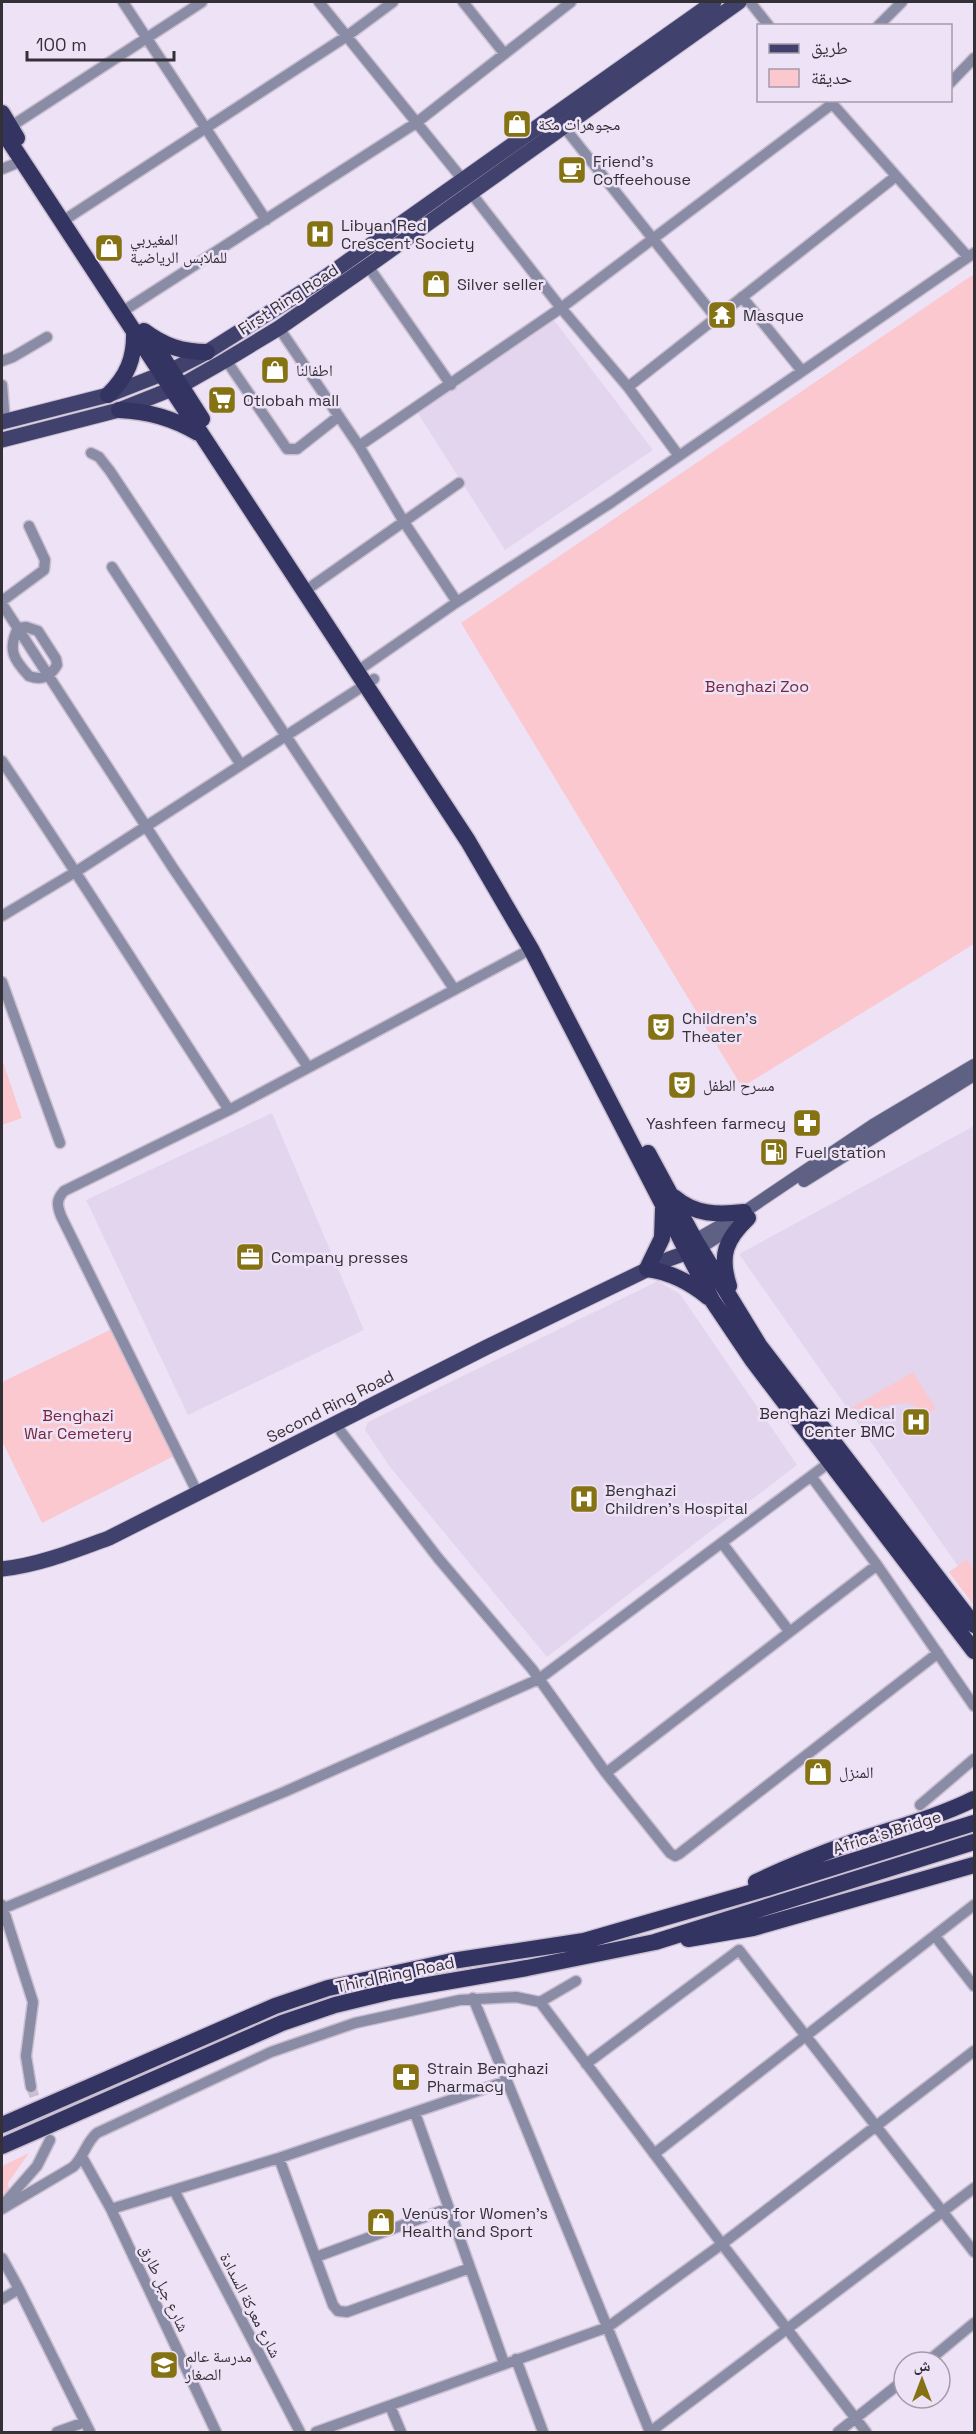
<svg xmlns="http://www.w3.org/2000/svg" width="976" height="2434" viewBox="0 0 976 2434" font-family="'Space Grotesk','Noto Naskh Arabic',sans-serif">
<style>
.built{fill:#e4d5ef}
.green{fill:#fac8ce}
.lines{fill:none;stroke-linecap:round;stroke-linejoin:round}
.minor-tunnel{stroke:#c9bfd0;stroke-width:10;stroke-dasharray:10 5;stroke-linecap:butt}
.minor-casing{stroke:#c9bfd0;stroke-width:13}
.secondary-casing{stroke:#c9bfd0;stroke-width:14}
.primary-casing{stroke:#c9bfd0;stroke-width:17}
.trunk-casing{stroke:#c9bfd0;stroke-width:19}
.minor{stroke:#8a8ca5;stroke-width:10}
.secondary{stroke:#5e6084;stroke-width:12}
.primary{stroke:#40416c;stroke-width:15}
.trunk{stroke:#343462;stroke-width:16}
.labels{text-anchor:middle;stroke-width:5;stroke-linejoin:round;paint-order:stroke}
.poi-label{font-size:16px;fill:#343037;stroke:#eee3f6;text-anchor:start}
.street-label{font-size:16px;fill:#343037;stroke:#eee3f6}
.park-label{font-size:16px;fill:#78263a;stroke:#eee3f6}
</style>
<rect width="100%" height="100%" fill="#eee3f6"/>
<path class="built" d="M554,320L653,450L505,550L417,412Z
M272,1113L364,1330L188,1415L86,1200Z
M974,1126V1589L739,1254Z
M658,1281L680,1294L797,1465L547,1657L390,1467L365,1430L368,1422Z"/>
<path class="green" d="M974,274V944L742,1087L461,623Z
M2,1059L22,1118L2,1125Z
M116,1327L178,1454L42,1523L2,1441V1382Z
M913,1372L936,1409L925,1415L915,1406L907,1403L896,1404L849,1414L846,1411Z
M967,1559L974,1569V1606L949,1572Z
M29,2153L8,2183L10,2198L2,2203V2166Z"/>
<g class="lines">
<path class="minor-tunnel" d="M31,2087L47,2131"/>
<g class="minor-casing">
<path id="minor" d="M123,2L266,220
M319,2L463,180
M463,2L503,52
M750,2L769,26
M878,26L902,2
M950,83L974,58
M829,100L968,257
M10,127L202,2
M564,127L716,318
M2,169L22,161
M471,193L561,308L628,387L679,456
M69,217L347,36L393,2
M368,266L451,385
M742,297L802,371
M128,308L416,123L571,2
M279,328L359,446L404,522L457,602
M226,360L287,449H297L339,416
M2,361L13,357L47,337
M2,385L5,422
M628,387L895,177
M359,446L561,308L832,104
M91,453L99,457L110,471L454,989
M112,567L241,765
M312,586L459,483
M2,601L44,570L45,560L29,526
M2,604L173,868L308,1067
M26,627L38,631L56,659L57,665C50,677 42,681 29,676C14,660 7,650 18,628Z
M356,672L457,602L612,502L974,253
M2,761C80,876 153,994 229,1110
M2,916L77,871L374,679
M2,982L60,1143
M335,1424L438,1558L532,1669L606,1773L670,1853L675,1856L679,1854L938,1653
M811,1476L877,1565L974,1706
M197,1492L61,1216C57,1205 56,1200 64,1191L229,1110L531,949
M722,1543L789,1631
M606,1773L877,1565
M920,1805L974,1759
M2,1905L33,2002L26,2056L31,2087
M2,1909L284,1792L539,1679L830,1462
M935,1936L974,1986
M473,1998L650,2432
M540,2002L722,2244L866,2432
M586,2064L739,1950L974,2252
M415,2113L504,2363
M654,2154L974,1905
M82,2157L111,2209L216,2432
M279,2158L333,2305L338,2311L347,2312L470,2268
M175,2192L300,2432
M2,2206L37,2166L50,2140
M2,2209L73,2167C84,2157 86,2142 97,2133L271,2052L355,2023L460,2000L516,1997L540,2002L576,1981
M111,2209L279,2158L507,2081
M316,2257L449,2208
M2,2258L19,2289
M2,2299L19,2289L90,2432
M516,2359L543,2432
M927,2362L974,2323
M390,2406L401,2432
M57,2432L85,2422
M316,2432L608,2327L722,2244L974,2051
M650,2432L974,2188
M838,2432L904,2380"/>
</g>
<g class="secondary-casing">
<path id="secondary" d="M804,1181L974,1075
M695,1240L744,1212L873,1125L974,1065
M700,1248L727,1231"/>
</g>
<g class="primary-casing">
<path id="primary" d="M2,422L108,395L172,370L207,352L324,278L714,2
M2,440L119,410L182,385L226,360L279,328L368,266L739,2
M2,1569C39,1565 74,1551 109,1538L487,1347L669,1259L697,1249"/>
</g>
<g class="trunk-casing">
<path id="trunk" d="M2,113L17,138
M2,130L468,841L531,949L712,1300L753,1361L974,1651
M144,331C164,346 182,352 207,352
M158,350L202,419
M108,395C127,377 135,358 134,331
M119,410C148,411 173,418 198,433
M648,1153L695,1240L759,1345L974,1625
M674,1197C695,1215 718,1215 744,1212
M663,1209L662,1238L647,1269C670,1272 690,1282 708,1297
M729,1286C719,1255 726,1239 748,1218
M756,1882C787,1867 820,1854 853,1842C894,1828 936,1818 974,1799
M688,1939L753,1928L974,1865
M2,2125L275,2006L328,1988L452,1961L584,1941L767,1888L974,1823
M2,2146L282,2023L335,2005L393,1991L527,1968L655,1942L974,1842"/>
</g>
<use href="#minor" class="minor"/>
<use href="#secondary" class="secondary"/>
<use href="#primary" class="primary"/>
<use href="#trunk" class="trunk"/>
</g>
<defs>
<g id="shop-square" transform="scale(1.5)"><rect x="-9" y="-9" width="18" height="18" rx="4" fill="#847213" stroke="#eee3f6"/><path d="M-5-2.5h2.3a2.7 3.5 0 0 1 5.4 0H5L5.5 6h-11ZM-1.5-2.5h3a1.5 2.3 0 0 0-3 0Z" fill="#fff"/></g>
<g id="cafe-square" transform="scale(1.5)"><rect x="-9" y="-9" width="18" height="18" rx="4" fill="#847213" stroke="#eee3f6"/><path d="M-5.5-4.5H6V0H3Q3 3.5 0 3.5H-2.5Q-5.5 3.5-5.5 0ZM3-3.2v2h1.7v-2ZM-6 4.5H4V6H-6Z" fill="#fff"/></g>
<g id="hospital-square" transform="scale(1.5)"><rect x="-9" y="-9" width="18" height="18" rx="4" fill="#847213" stroke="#eee3f6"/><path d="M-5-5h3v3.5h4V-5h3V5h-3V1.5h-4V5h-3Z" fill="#fff"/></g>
<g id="temple-square" transform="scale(1.5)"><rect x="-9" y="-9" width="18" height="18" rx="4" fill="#847213" stroke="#eee3f6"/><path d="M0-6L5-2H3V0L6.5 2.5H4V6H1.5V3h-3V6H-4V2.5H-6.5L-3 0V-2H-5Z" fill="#fff"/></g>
<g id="supermarket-square" transform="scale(1.5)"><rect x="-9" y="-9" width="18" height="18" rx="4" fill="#847213" stroke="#eee3f6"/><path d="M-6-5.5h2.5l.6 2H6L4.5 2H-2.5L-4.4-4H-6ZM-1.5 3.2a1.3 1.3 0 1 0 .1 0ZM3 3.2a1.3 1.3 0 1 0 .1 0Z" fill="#fff"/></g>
<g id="theatre-square" transform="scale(1.5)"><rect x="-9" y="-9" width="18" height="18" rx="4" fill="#847213" stroke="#eee3f6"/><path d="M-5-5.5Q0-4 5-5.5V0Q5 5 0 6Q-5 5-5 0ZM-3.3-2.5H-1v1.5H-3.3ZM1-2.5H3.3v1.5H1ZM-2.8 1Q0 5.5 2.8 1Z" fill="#fff"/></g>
<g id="pharmacy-square" transform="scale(1.5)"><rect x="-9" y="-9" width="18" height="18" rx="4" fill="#847213" stroke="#eee3f6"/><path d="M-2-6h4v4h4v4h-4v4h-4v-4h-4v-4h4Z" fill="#fff"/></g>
<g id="fuel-square" transform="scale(1.5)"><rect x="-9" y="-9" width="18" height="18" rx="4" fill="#847213" stroke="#eee3f6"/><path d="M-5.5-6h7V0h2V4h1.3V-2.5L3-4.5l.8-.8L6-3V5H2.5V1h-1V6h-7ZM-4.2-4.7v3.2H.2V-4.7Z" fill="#fff"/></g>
<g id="office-square" transform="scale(1.5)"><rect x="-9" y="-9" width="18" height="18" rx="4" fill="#847213" stroke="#eee3f6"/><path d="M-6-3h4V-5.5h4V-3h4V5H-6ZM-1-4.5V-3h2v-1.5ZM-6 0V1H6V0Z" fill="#fff"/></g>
<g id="school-square" transform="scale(1.5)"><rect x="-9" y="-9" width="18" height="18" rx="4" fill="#847213" stroke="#eee3f6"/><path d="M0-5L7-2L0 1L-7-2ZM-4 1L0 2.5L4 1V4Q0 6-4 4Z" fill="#fff"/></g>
</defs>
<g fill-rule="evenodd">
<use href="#shop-square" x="517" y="124"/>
<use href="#cafe-square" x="572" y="170"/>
<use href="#hospital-square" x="320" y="234"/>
<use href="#shop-square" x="109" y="248"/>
<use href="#shop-square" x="436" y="284"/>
<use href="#temple-square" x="722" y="315"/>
<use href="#shop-square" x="275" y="370"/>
<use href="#supermarket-square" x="222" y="400"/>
<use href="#theatre-square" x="661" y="1027"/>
<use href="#theatre-square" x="682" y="1085"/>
<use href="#pharmacy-square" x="807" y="1123"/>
<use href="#fuel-square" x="774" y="1152"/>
<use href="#office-square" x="250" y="1257"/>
<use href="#hospital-square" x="916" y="1422"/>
<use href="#hospital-square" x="584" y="1499"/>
<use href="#shop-square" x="818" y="1772"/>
<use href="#pharmacy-square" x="406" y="2077"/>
<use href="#shop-square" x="381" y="2222"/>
<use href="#school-square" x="164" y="2365"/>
</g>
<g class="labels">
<g class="poi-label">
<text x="538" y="130">مجوهرات مكة</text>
<text x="593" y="167">Friend's<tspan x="593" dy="18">Coffeehouse</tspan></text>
<text x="341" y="231">Libyan Red<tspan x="341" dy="18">Crescent Society</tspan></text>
<text x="130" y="245">المغيربي<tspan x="130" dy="18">للملابس الرياضية</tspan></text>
<text x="457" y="290">Silver seller</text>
<text x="743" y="321">Masque</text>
<text x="296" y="376">اطفالنا</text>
<text x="243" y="406">Otlobah mall</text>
<text x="682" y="1024">Children's<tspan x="682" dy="18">Theater</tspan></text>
<text x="703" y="1091">مسرح الطفل</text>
<text x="786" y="1129" text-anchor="end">Yashfeen farmecy</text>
<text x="795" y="1158">Fuel station</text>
<text x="271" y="1263">Company presses</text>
<text x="895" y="1419" text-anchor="end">Benghazi Medical<tspan x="895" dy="18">Center BMC</tspan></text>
<text x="605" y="1496">Benghazi<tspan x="605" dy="18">Children's Hospital</tspan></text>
<text x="839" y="1778">المنزل</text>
<text x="427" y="2074">Strain Benghazi<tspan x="427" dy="18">Pharmacy</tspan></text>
<text x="402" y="2219">Venus for Women’s<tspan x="402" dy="18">Health and Sport</tspan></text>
<text x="185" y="2362">مدرسة عالم<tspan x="185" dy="18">الصغار</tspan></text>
</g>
<g class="street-label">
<text transform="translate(288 299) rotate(-33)" y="6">First Ring Road</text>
<text transform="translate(330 1406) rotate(-27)" y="6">Second Ring Road</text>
<text transform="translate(887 1832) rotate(-17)" y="6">Africa's Bridge</text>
<text transform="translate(395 1974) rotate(-12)" y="6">Third Ring Road</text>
<text transform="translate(165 2288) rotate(65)" y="6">شارع جبل طارق</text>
<text transform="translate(251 2305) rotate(63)" y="6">شارع معركة السدادة</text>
</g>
<g class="park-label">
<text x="757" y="692">Benghazi Zoo</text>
<text x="78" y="1421">Benghazi<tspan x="78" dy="18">War Cemetery</tspan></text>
</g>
</g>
<rect width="976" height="2434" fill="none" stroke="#343037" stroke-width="6"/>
<rect x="757" y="24" width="195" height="78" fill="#eee3f6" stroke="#a49baa" stroke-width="1.5"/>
<rect x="769" y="44" width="30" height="9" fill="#40416c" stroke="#a49baa" stroke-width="1.5"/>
<text x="811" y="54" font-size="18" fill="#343037">طريق</text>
<rect x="769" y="69" width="30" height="18" fill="#fac8ce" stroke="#a49baa" stroke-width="1.5"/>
<text x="811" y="84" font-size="18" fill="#343037">حديقة</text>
<g transform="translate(922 2380)"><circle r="28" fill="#eee3f6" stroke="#a49baa" stroke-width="1.5"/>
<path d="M0-4.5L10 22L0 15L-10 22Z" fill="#847213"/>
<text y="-9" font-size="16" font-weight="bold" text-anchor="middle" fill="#343037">ش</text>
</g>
<path d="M27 51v9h147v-9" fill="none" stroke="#343037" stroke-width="3"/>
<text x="36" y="51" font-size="18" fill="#343037" stroke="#eee3f6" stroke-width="4.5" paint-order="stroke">100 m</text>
</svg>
